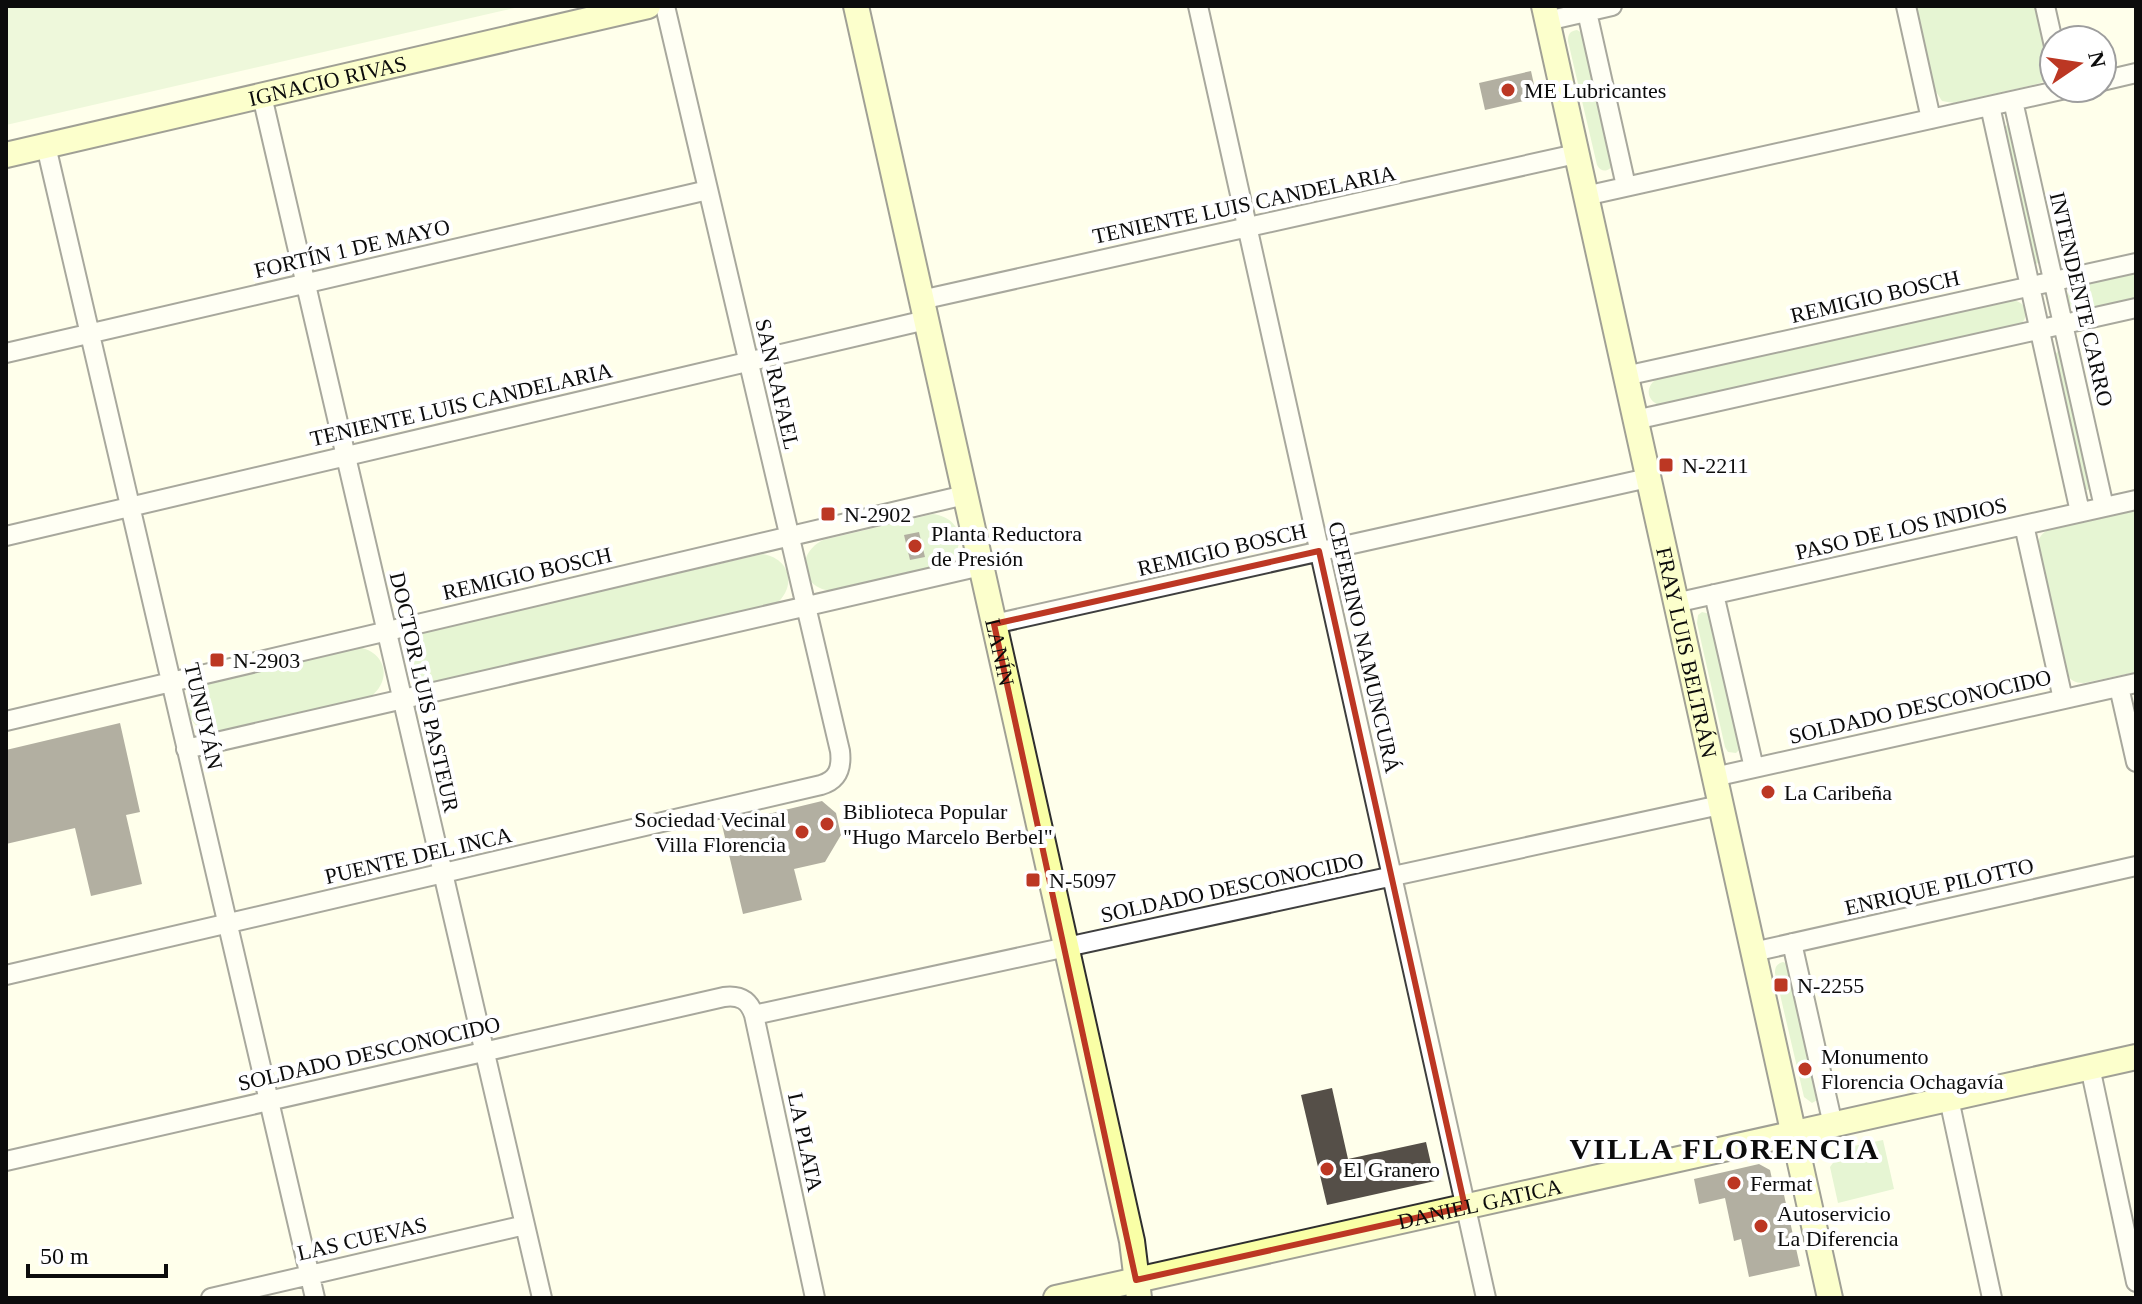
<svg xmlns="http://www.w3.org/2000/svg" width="2142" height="1304" viewBox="0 0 2142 1304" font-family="Georgia,serif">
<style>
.green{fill:#c7e9b5}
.pitch{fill:#daf0c7}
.building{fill:#554f48}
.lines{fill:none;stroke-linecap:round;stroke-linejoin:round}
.street-casing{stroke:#3f3f3f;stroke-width:22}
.secondary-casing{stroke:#2e2e2e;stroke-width:28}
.street{stroke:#fff;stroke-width:18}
.secondary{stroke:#f9ffa6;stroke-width:24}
.marked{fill:none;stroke:#bc3723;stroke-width:6;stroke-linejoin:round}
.poi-dot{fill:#bc3723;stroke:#fff;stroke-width:3}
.labels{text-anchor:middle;stroke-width:8;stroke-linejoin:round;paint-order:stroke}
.street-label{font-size:22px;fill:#0c0c0c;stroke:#fff}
.poi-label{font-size:22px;fill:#0c0c0c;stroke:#fff;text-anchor:start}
.district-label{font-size:30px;font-weight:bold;letter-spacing:2px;fill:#0c0c0c;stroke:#fff}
</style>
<rect width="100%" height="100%" fill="#ffffeb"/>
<path class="green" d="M1916,6H2036L2050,74L2045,81L2037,84L1954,103L1942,101L1935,90Z
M1577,30L1584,34L1613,164C1610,172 1601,173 1597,165L1568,41C1568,34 1570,31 1577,30Z
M2007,125L2011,126L2041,261L2036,264L2033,263L2003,129Z
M2136,272V300L2078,312L2068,304C2065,295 2068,289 2076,285Z
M2013,300C2028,303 2030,317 2019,326L1659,405C1646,400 1645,386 1658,378Z
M2058,351L2062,352L2091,487L2088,490L2083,489L2054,356Z
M2136,510V672L2084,683C2074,683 2069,680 2065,670L2038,550C2037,538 2041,533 2052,528Z
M933,514C962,518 968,546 946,564L835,591C802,591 793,555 823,540Z
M763,554C791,559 797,587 775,605L437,683C404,682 395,647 424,631Z
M1702,612L1710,614L1741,743L1740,749L1736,753L1728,752L1725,747L1697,623L1698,615Z
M357,647C386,651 393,680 370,697L219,734C186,733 177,698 207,682Z
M1783,962L1788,964L1819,1099L1812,1103L1804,1097L1775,973C1775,966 1777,964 1783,962Z
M1883,1140L1894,1189L1838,1203L1830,1167L1844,1148Z"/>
<path class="pitch" d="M6,6H523L6,125Z"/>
<path class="building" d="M1531,71L1537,98L1485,110L1479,83Z
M919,532L925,557L910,560L904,535Z
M120,723L140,812L126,815L142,884L91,896L75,828L6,844V750Z
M822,801L836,813L841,835L825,862L794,869L802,900L743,914L722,825Z
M1332,1088L1348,1159L1426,1142L1435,1181L1327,1205L1301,1095Z
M1759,1164L1770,1170L1774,1188L1782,1186L1800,1266L1749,1277L1741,1239L1734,1241L1725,1198L1699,1204L1694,1179Z"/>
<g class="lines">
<g class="street-casing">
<path id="street" d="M1198,6L1486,1298
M1906,6L1931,119
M2045,6L2054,46
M1587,12L1626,186
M1547,21L1612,6
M2102,81L2136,73
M262,96L542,1298
M2013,101L2104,507
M1990,106L2080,512
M46,146L315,1298
M1585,196L2070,88
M921,300L1576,154
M6,353L708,190
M1625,376L2136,263
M1635,420L2136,308
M2024,525L2063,699
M6,536L926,320
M1714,594L1754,768
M1675,603L2136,500
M994,624L1648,478
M2119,687L2136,762
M6,721L965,495
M186,749L981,566
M1714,777L2136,683
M1792,943L1833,1125
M1753,952L2136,866
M6,975L821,785C838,780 842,768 840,751L665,6
M754,1015L1720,805
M2090,1067L2136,1282
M1949,1099L1992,1298
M6,1161L724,997C740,995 749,1000 754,1015L815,1298
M211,1298L525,1225"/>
</g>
<g class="secondary-casing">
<g id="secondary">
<path id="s1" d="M856,6L1132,1241L1139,1298"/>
<path id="s2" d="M1544,6L1830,1298"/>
<path id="s3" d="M6,155L648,6"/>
<path id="s4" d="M1056,1298L2136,1057"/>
</g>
</g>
<use href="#street" class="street"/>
<use href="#secondary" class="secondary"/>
</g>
<path d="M0 0H2142V1304H0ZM1319,551L1465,1207L1136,1280L994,624Z" fill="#ffffeb" fill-opacity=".55" fill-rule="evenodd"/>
<path class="marked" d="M1319,551L1465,1207L1136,1280L994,624Z"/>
<g class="poi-dot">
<circle cx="1508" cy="90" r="8"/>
<rect x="1658" y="457" width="16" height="16" rx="4"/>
<rect x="820" y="506" width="16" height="16" rx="4"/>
<circle cx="915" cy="546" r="8"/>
<rect x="209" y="652" width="16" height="16" rx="4"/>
<circle cx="1768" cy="792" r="8"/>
<circle cx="827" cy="824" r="8"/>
<circle cx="802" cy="832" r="8"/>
<rect x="1025" y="872" width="16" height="16" rx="4"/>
<rect x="1773" y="977" width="16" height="16" rx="4"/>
<circle cx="1805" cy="1069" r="8"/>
<circle cx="1327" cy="1169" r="8"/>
<circle cx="1734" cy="1183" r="8"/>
<circle cx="1761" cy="1226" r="8"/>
</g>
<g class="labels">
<g class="street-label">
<text dy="8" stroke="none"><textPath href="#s3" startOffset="330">IGNACIO RIVAS</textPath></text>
<text transform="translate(1244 204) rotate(-12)" y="8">TENIENTE LUIS CANDELARIA</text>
<text transform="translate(352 248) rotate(-13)" y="8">FORTÍN 1 DE MAYO</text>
<text transform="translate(1875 296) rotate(-13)" y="8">REMIGIO BOSCH</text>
<text transform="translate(2082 299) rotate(77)" y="8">INTENDENTE CARRO</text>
<text transform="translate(778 384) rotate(77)" y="8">SAN RAFAEL</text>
<text transform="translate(461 404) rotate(-13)" y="8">TENIENTE LUIS CANDELARIA</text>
<text transform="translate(1901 528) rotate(-13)" y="8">PASO DE LOS INDIOS</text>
<text transform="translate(1222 549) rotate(-13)" y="8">REMIGIO BOSCH</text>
<text transform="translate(527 573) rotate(-13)" y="8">REMIGIO BOSCH</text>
<text transform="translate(1365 647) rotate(77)" y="8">CEFERINO NAMUNCURÁ</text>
<text dy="8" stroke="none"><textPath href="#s1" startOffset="662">LANÍN</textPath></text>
<text dy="8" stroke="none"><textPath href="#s2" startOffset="662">FRAY LUIS BELTRÁN</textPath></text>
<text transform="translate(425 692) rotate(77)" y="8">DOCTOR LUIS PASTEUR</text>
<text transform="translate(1920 706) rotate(-13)" y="8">SOLDADO DESCONOCIDO</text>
<text transform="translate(204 716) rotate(77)" y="8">TUNUYÁN</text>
<text transform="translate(418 855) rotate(-13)" y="8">PUENTE DEL INCA</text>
<text transform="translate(1939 886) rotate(-13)" y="8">ENRIQUE PILOTTO</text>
<text transform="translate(1232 887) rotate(-12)" y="8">SOLDADO DESCONOCIDO</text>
<text transform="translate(369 1053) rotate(-13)" y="8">SOLDADO DESCONOCIDO</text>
<text transform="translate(806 1142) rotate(78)" y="8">LA PLATA</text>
<text dy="8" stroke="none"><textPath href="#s4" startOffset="434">DANIEL GATICA</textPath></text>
<text transform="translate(362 1238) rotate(-13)" y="8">LAS CUEVAS</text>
</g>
<g class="poi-label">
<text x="1524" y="98">ME Lubricantes</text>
<text x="1682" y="473">N-2211</text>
<text x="844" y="522">N-2902</text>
<text x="931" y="541">Planta Reductora<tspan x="931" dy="25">de Presión</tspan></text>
<text x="233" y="668">N-2903</text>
<text x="1784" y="800">La Caribeña</text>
<text x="843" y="819">Biblioteca Popular<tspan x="843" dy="25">"Hugo Marcelo Berbel"</tspan></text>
<text x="786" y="827" text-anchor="end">Sociedad Vecinal<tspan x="786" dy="25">Villa Florencia</tspan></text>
<text x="1049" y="888">N-5097</text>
<text x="1797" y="993">N-2255</text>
<text x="1821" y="1064">Monumento<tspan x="1821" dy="25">Florencia Ochagavía</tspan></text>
<text x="1343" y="1177">El Granero</text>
<text x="1750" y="1191">Fermat</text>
<text x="1777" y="1221">Autoservicio<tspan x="1777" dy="25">La Diferencia</tspan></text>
</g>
<g class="district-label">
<text x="1725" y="1159">VILLA FLORENCIA</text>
</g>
</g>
<rect width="2142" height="1304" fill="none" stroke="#0c0c0c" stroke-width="16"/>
<g transform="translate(2078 64) rotate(77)"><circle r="38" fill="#ffffff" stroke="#9e9e9e" stroke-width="2"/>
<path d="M0-6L14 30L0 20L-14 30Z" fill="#bc3723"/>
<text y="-12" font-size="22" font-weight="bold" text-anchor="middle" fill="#0c0c0c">N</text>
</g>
<path d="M28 1264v12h138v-12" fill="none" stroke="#0c0c0c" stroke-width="4"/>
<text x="40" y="1264" font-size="24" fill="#0c0c0c" stroke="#ffffff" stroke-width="6" paint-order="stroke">50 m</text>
</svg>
